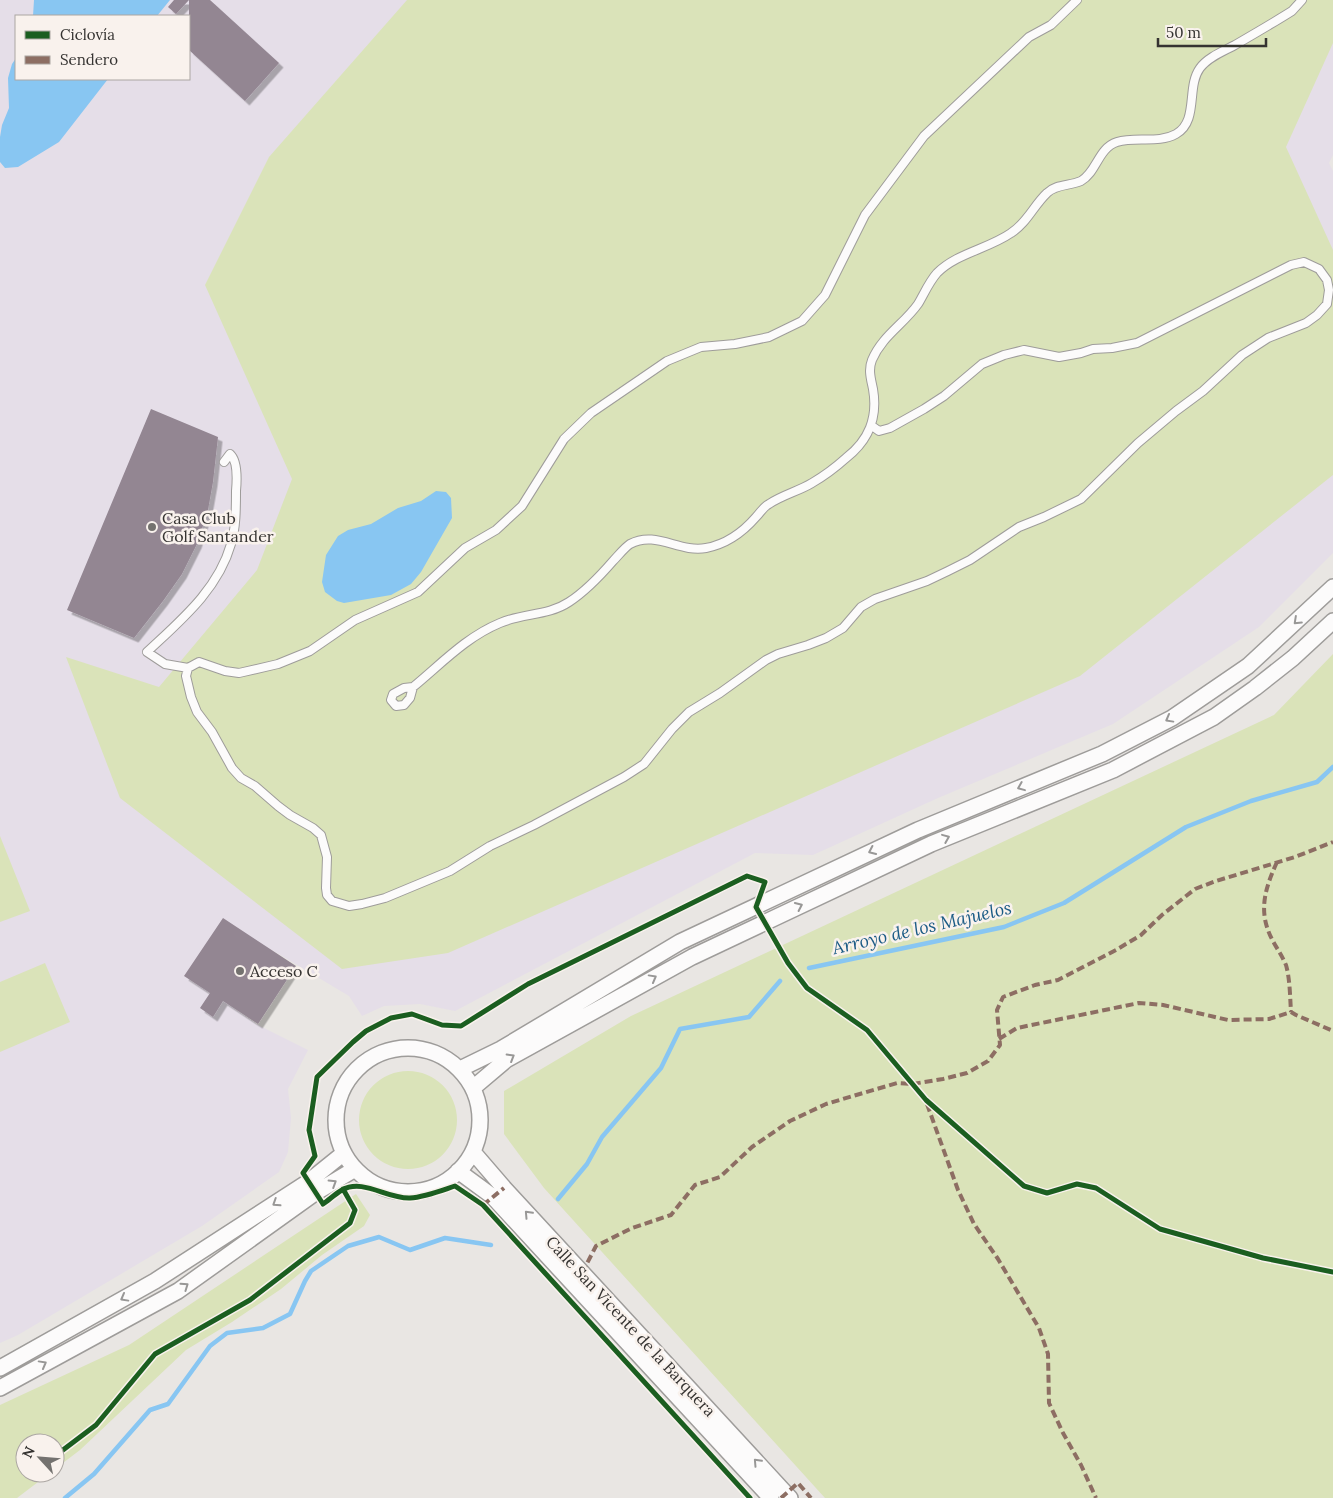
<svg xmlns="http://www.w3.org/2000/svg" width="1333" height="1498" viewBox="0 0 1333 1498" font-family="Lora,serif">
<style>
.commercial{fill:#e5dee8;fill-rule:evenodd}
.green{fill:#dae3b9}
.water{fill:#88c6f2}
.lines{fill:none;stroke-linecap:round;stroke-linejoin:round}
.stream{stroke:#88c6f2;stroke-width:4.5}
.building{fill:#938692;filter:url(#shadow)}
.service-casing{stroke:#9e9c9a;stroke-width:10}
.minor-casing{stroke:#9e9c9a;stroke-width:18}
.service{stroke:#fcfbfb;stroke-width:8}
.minor{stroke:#fcfbfb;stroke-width:15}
.quiet{stroke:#8d6e63;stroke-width:4;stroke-dasharray:8 4;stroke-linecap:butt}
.cycleway-casing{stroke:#f9f2ed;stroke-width:8}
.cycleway{stroke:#1b5e20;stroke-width:5}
.oneway{stroke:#989796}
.poi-dot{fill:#74726f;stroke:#f9f2ed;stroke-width:2}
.labels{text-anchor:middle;stroke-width:5;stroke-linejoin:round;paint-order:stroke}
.poi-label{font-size:16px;fill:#353331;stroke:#f9f2ed;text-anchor:start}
.street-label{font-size:16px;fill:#353331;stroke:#f9f2ed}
.water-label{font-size:18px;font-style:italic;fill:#1b5b85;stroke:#f9f2ed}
</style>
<defs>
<filter id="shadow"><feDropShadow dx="4.5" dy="4.5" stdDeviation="0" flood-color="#0004"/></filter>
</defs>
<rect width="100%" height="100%" fill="#e9e6e3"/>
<path class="commercial" d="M0,0H1333V155L1329,163L1333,171V553L1259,627L1113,724L938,798L813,855L755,853L455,1011L420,1004L384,1006L362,1016L349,996L272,950L234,1008L258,1025L308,1050L288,1089L291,1118L288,1152L279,1172L202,1226L18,1335L0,1343ZM16,16H189V79H16Z"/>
<path class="green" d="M407,0H1333V43L1286,147L1333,250V475L1080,676L448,953L342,969L120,798L66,657L159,687L257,570L292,479L205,285L269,157Z
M1333,654V1498H825L544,1188L504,1134V1091L631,1016L1274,715Z
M0,836L30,911L0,922Z
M45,963L70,1022L0,1052V982Z
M359 1120a49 49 0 1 1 98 0a49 49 0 1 1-98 0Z
M356,1194L370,1215L364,1226L322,1255L281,1289L232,1322L186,1350L80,1450L55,1469V1443H25V1473H50L17,1498H0V1405L129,1345Z"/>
<path class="water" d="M34,0H170L157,16H33Z
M16,58V79H108L59,142L18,167L5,168L0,162V137L2,125L9,108L8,78L12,64Z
M436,491L446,492L451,498L452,518L421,572L411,584L391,595L344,603L337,601L325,592L322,582L326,555L338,536L348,530L371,524L398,508L421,501Z"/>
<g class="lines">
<path class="stream" d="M809,968L1004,927L1064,903L1186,827L1251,801L1317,782L1333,767
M558,1199L587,1164L602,1137L661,1068L680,1029L749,1017L780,981
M65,1498L94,1474L150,1410L168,1404L210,1346L227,1333L263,1328L290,1314L305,1281L311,1271L348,1246L379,1237L410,1250L445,1238L491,1245"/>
</g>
<path class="building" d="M174,0H210L279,63L245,101L189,50V0L176,14L168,7Z
M151,409L218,437L213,482L208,510L197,544L182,574L163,601L134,638L67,610Z
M223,918L296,966L258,1024L223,1001L213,1017L200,1008L210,993L184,976Z"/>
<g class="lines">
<g class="service-casing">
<path id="service" d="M224,462L230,454C238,461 237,480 236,491C236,508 236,528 231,544C218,590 180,621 147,652L165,664L188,668L199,662L225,671L239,673L278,664L310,651L355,620L418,592L465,548L496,530L522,506L564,439L591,413L667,361L701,347L735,344L769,337L802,321L825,295L865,215L924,136L1029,37L1051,25L1077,0
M188,668L186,676L191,697L197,712L212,732L232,768L241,778L255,786L278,806L290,815L313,828L321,835L327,857L326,888L327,895L332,901L349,906L362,904L385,898L450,871L490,846L534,825L624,777L644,764L672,729L689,712L720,693L766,660L778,654L808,645L826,638L843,628L861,607L875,599L927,581L948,571L970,560L1019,527L1044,517L1081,499L1138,443L1176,411L1203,391L1242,355L1268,338L1306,323L1317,315L1327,304L1329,290L1327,280L1319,269L1304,262L1291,265L1137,343L1112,348L1093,349L1081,353L1059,357L1024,350L1004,355L982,364L944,396L924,409L890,428L879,431L872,426
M413,687L410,698L404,705L396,706L391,700L393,694L404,688L413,687C441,664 466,637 500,623C523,613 548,616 569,602C586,591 600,576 613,561C618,556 624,548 630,544C656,530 679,553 706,548C727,544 743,532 756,517C761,512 763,507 769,504C782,495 799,491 812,483C824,476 836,467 846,458C869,440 878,418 873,389C871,379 868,370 872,360C882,336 904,324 918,304C924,294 929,282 937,273C957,253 988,249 1011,233C1027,223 1034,205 1047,193C1056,184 1070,186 1081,181C1097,172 1098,148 1117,142C1136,136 1158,144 1176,134C1199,121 1186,87 1200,68C1208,57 1224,51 1235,45C1254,34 1273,23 1292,11L1302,0"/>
</g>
<g class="minor-casing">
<path id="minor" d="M336 1120a72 72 0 1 1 144 0a72 72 0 1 1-144 0Z
M460,1069L501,1049L680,942L918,830L1102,754L1172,718L1248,666L1333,587
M473,1088L506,1060L692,957L931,844L1113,770L1214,717L1255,688L1293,658L1333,621
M473,1152L504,1188L790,1498
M458,1171L492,1196L771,1498
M0,1368L155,1281L308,1182L344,1153
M0,1388L178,1291L315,1193L355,1169"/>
</g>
<use href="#service" class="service"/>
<use href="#minor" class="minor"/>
<path class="quiet" d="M1277,862C1267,884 1259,906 1268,930C1272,942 1281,953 1286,965C1290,979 1290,997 1291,1012
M999,1039L1017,1028L1139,1003L1163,1005L1228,1020L1269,1019L1291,1012L1296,1015L1333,1031
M927,1104L958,1190L974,1224L998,1259L1039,1328L1048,1354L1049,1403L1063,1433L1081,1465L1096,1498
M483,1205L504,1188
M582,1273L596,1246L632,1228L671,1215L695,1185L720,1177L752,1147L790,1121L826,1104L897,1083L912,1084L943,1079L967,1073L988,1061L1000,1045L997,1010L1003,997L1035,985L1058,980L1116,950L1141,935L1162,915L1195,889L1216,881L1295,857L1333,842
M781,1498L798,1483L811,1498"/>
<g class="cycleway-casing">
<path id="cycleway" d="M55,1456L96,1425L155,1354L250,1300L350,1223L355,1210L343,1189
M750,1498L483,1205L455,1186C440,1191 425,1197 410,1198C387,1199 363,1178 342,1190C335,1194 329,1200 323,1204L303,1173L315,1156L309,1130L317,1077L353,1042L366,1031L391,1018L412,1014L442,1025L461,1026L528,984L747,876L765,882L756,907L788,963L807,988L867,1030L926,1100L1024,1186L1047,1193L1077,1184L1096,1188L1160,1229L1263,1258L1333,1272"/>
</g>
<use href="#cycleway" class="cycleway"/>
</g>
<defs><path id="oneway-chevron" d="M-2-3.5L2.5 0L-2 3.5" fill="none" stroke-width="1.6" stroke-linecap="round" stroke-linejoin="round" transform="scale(1.25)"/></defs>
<g class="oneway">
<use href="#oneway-chevron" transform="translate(1297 621) rotate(137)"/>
<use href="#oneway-chevron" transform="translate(1169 719) rotate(151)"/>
<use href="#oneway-chevron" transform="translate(1021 787) rotate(158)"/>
<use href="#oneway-chevron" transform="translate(946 838) rotate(-22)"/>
<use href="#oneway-chevron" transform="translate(872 851) rotate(155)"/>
<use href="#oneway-chevron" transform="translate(799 906) rotate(-25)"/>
<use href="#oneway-chevron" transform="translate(653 978) rotate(-29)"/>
<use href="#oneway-chevron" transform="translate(511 1057) rotate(-31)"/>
<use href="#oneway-chevron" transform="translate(333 1183) rotate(-32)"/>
<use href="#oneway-chevron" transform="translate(276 1203) rotate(147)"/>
<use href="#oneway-chevron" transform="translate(528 1214) rotate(-133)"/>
<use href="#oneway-chevron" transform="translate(185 1286) rotate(-35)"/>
<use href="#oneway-chevron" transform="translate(124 1298) rotate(151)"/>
<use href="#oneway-chevron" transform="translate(43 1364) rotate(-29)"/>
<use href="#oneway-chevron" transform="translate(757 1462) rotate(-133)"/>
</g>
<g class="poi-dot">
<circle cx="152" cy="527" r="5"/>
<circle cx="240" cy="971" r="5"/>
</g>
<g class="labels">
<g class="poi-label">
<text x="162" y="524">Casa Club<tspan x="162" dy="18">Golf Santander</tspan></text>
<text x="250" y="977">Acceso C</text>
</g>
<g class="street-label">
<text transform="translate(631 1326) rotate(47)" y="6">Calle San Vicente de la Barquera</text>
</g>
<g class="water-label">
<text transform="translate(922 928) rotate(-13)" y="6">Arroyo de los Majuelos</text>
</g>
</g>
<rect x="15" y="15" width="175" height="65" fill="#f9f2ed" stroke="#aba6a2"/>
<rect x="25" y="31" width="25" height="8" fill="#1b5e20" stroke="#aba6a2"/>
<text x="60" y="40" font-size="15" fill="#353331">Ciclovía</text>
<rect x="25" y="56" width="25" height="8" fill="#8d6e63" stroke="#aba6a2"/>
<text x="60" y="65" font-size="15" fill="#353331">Sendero</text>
<g transform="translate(40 1458) rotate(296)"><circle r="24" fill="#f9f2ed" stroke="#aba6a2"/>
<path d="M0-4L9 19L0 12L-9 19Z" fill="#74726f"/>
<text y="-8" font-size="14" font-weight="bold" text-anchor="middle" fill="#353331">N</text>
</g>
<path d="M1158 38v8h108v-8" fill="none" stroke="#353331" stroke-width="2.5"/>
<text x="1166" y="38" font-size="15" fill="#353331" stroke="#f9f2ed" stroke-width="4" paint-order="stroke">50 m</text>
</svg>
